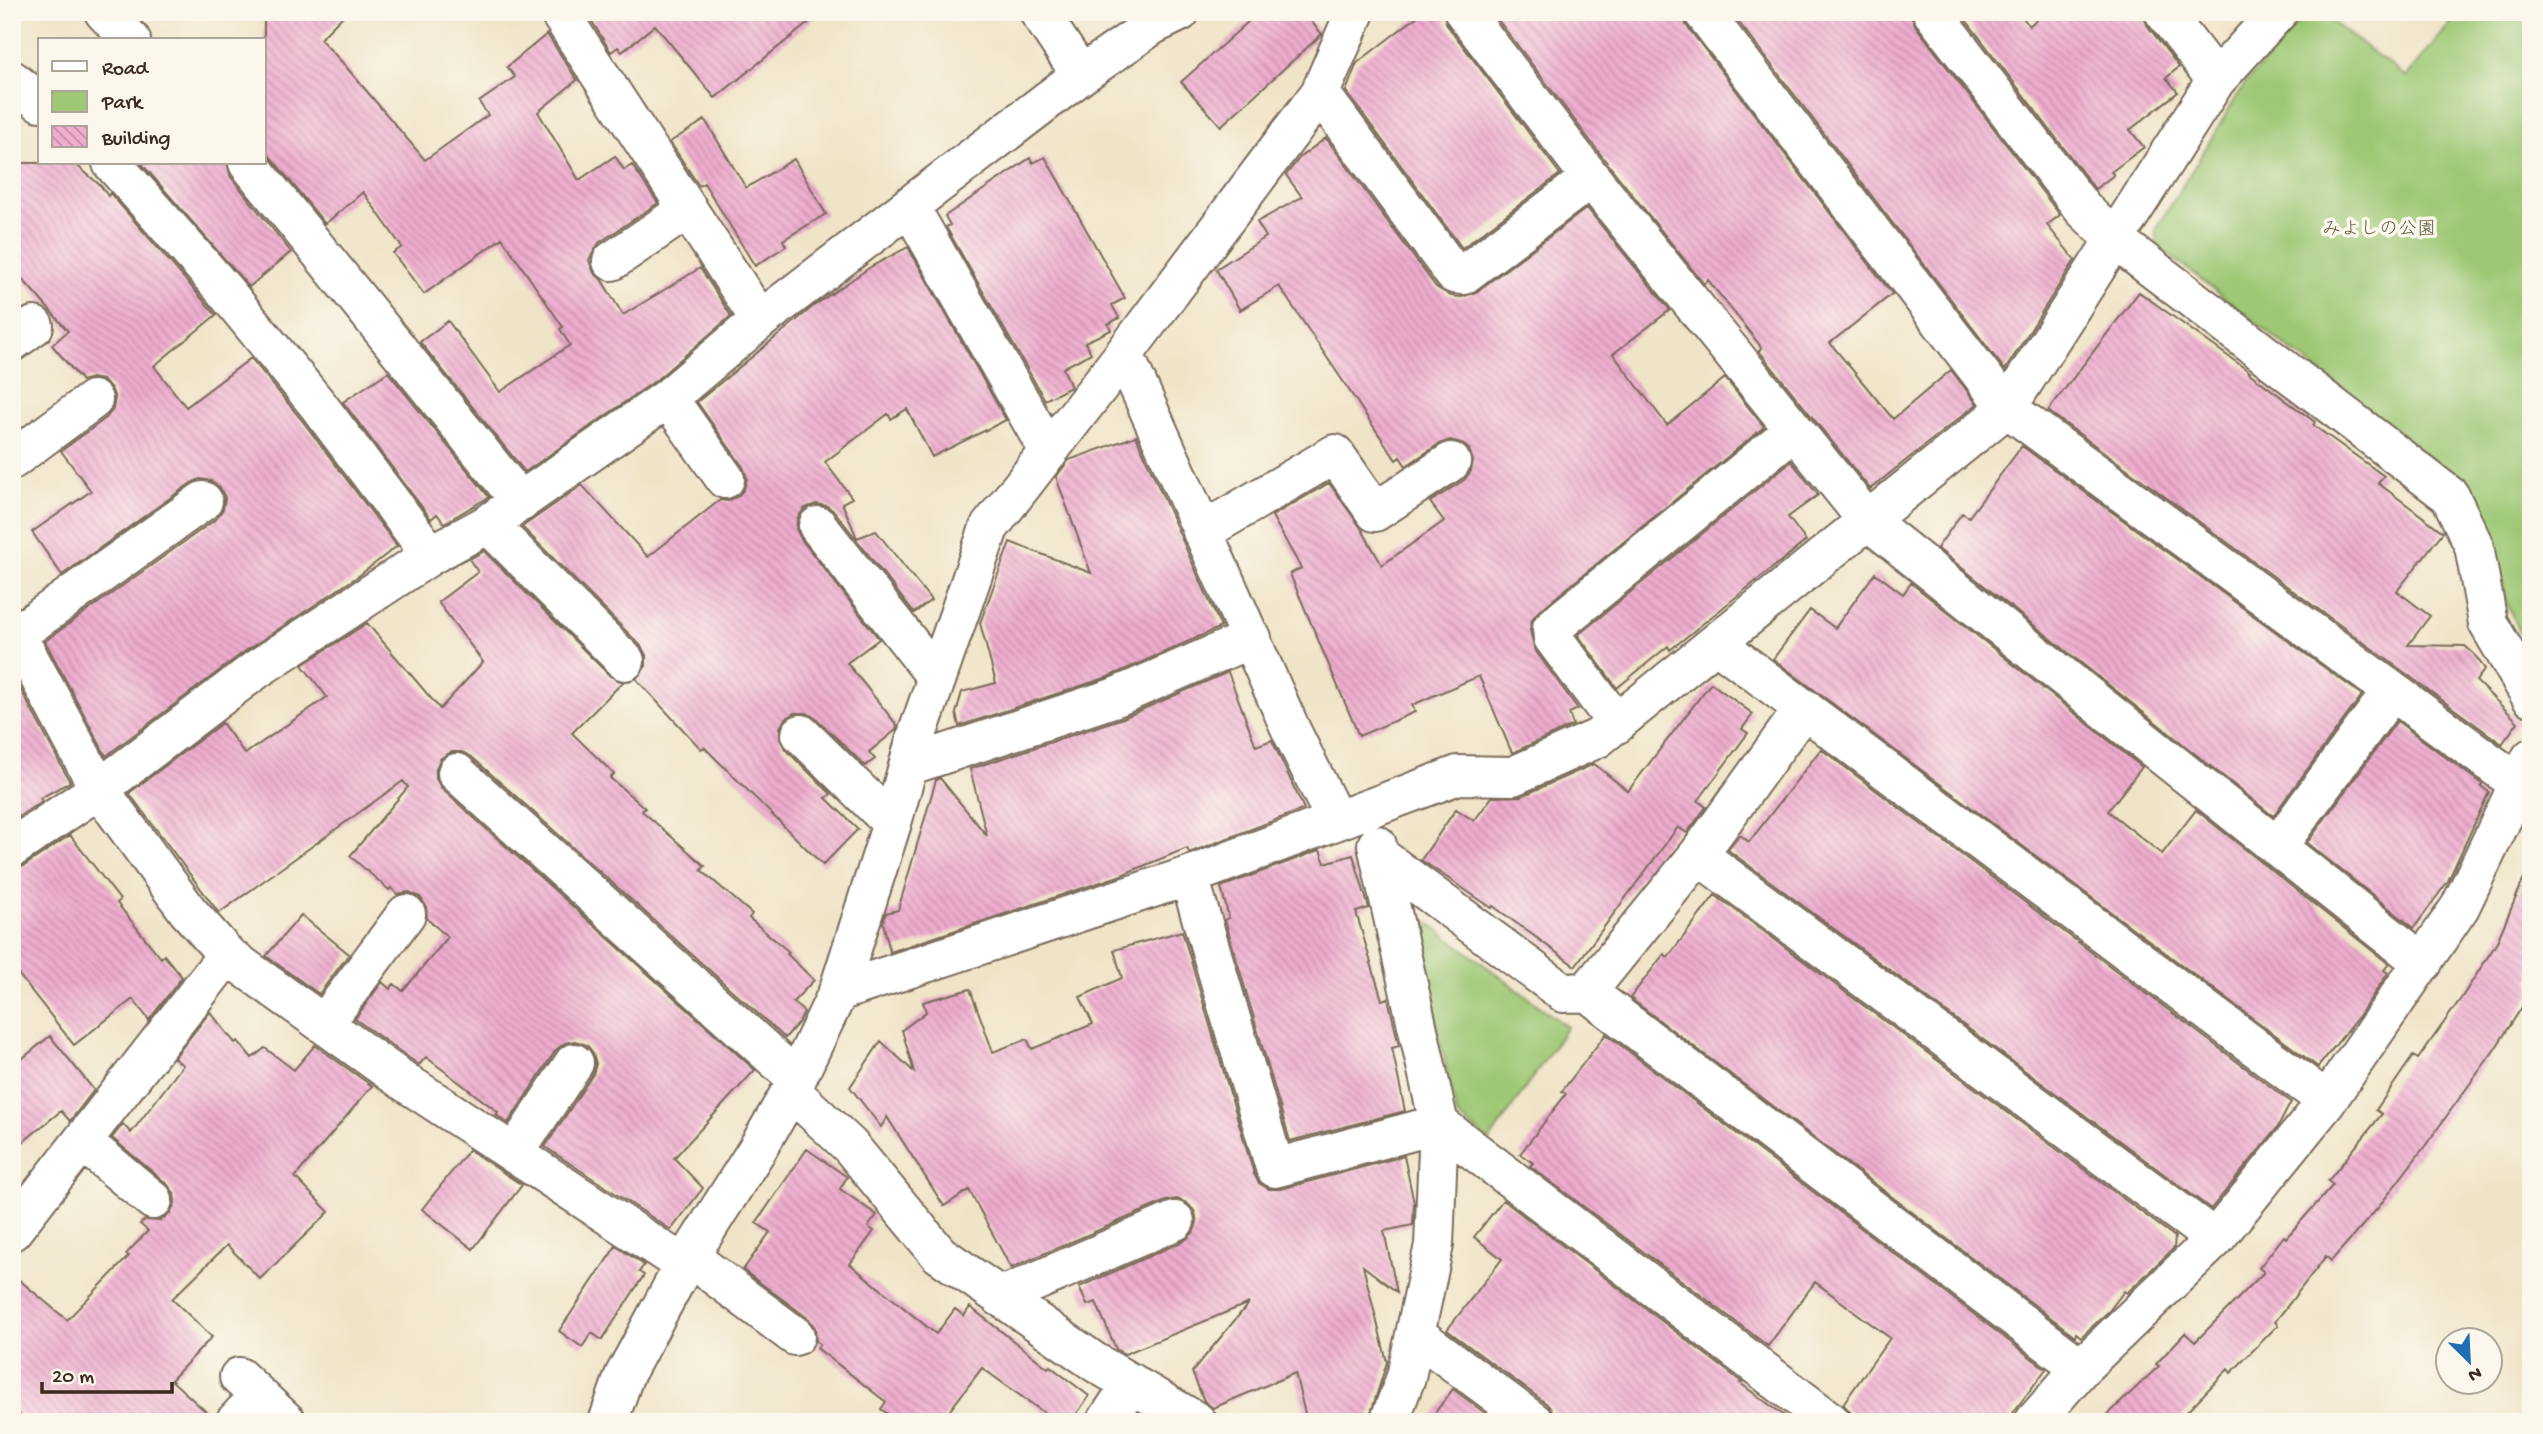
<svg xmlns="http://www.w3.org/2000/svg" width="2543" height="1434" viewBox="0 0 2543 1434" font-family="'Gochi Hand','Klee One',sans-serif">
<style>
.green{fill:#9ec875;stroke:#6c794a;stroke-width:2}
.building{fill:url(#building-back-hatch)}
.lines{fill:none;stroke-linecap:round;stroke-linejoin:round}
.minor-casing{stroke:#7a6b5a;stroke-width:42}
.minor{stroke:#fff;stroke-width:38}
.labels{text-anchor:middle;stroke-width:7;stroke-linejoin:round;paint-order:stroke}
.park-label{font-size:19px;fill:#595938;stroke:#fbf7ec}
</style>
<defs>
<pattern id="building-back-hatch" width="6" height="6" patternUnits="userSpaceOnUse" patternTransform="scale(1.75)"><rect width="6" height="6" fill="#efadcf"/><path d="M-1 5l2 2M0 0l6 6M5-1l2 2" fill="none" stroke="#c38da7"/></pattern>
</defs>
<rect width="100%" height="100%" fill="#fbf7ec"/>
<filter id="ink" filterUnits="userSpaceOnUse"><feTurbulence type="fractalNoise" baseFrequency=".0143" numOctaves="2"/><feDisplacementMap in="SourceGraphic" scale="14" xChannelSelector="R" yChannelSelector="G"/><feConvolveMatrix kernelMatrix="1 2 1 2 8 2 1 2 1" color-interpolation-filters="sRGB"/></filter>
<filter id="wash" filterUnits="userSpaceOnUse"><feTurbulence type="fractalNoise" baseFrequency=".00686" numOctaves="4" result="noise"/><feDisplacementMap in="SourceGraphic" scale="28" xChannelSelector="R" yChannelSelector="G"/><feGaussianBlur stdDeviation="1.57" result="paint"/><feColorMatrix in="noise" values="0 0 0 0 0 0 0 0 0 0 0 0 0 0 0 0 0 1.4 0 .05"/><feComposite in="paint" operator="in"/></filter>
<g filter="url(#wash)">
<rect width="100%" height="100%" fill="#f0e4c8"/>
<path class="green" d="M2308,12H2319L2406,77L2460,12H2531V660L2509,609L2479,497L2157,245L2155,231L2244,85Z
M1425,920L1567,1027L1489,1141L1457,1115L1415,929Z"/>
<g id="blocks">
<path class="building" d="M264,12H347L320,39L342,62L425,160L488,115L479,102L515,77L507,67L547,34L577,80L538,112L579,180L615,156L624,170L632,165L658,203L599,243L589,260L594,273L601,279L623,315L700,268L731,316L655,381L525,472L420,342L448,321L500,392L570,345L560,329L563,327L502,238L424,294L393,253L402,247L363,192L325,224L264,149Z
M590,12H822L715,98L655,25L622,52L618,47L611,52L591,20L594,17Z
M1259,12H1303L1322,34L1221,126L1181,82Z
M1423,12H1443L1447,25L1560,174L1462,248L1346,91L1357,63Z
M1492,12H1682L1686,25L1892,294L1830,343L1893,419L1951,370L1977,404L1870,489L1759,351L1761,349L1759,344L1708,280L1704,284L1608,164Z
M1731,12H1911L1915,25L2060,215L2047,225L2075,260L2005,370Z
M1960,12H2019L2029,26L2046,12H2143L2147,25L2179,67L2166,78L2178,92L2130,130L2144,147L2111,172L2114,175L2095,189Z
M705,120L746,188L794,159L826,214L783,240L786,246L755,266L704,183L699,186L670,142Z
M1326,138L1436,287L1451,296L1462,297L1476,292L1587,208L1670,310L1613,354L1667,425L1725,378L1764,427L1538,612L1532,619L1530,630L1535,650L1578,709L1569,713L1573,725L1512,753L1479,676L1412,705L1415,712L1359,736L1290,574L1301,568L1272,516L1329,483L1361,528L1382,565L1444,521L1430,502L1464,480L1471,471L1473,461L1469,449L1461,443L1450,440L1439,444L1406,466L1400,457L1396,460L1279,286L1240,310L1216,269L1266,237L1257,222L1302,197L1286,175L1300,157Z
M1045,157L1125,298L1112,305L1119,318L1108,324L1111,330L1085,342L1091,353L1063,368L1071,387L1045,400L946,227L950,225L945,216L1030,158L1033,163Z
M12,163H74L101,186L108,196L110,193L216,315L154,366L186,407L251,358L301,419L397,546L360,575L244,652L106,756L45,641L216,519L223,509L225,498L220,488L211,481L200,479L191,483L62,575L32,532L91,491L61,451L106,418L113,409L115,398L111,388L102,380L91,378L82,381L52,345L68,331L12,267Z
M141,163H227L231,177L291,252L249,287Z
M908,247L1006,420L932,457L907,409L891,419L888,414L825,462L852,498L842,503L857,538L876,531L931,600L914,613L835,512L827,506L816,504L805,508L798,517L796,528L801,539L879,639L847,663L897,725L896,730L869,752L875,759L865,766L816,718L807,713H794L785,719L780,728V739L785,749L831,794L826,798L858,829L823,865L704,747L701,749L636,679L646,666V655L641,646L522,527L582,485L648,557L720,500L728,501L738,496L744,489L747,478L743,467L697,402L815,305L872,266Z
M2139,292L2250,372L2249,373L2315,422L2313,425L2384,476L2378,483L2443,532L2397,591L2430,616L2408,645L2465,646L2473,653L2485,669L2476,681L2518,722L2502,744L2048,411Z
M388,372L489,497L444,523L437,514L431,519L343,402Z
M1136,436L1221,627L1108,677L959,726L956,713L962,692L996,683L980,623L1010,542L1091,573L1056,477L1069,460Z
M2022,446L2362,695L2273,816L1937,548L1962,513L1969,517Z
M1791,461L1818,495L1788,517L1806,541L1670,650L1668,646L1617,688L1578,635Z
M484,551L610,676L623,682L572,733L614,774L610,778L645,808L642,811L705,866L701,870L752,914L749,918L789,952L787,954L814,980L793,1002L804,1012L799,1022L785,1038L472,757L462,752H451L440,759L436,769V779L442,789L755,1070L674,1158L703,1188L671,1230L545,1147L593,1074L596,1064L593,1053L587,1045L575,1041L565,1043L556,1050L508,1123L496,1115L498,1112L426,1057L419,1065L355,1019L382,982L390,989L394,984L403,991L448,937L427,919L426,906L420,897L409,892L397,894L391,888L389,890L350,856L408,787L403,781L219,913L129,793L222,723L245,754L327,697L302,665L367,623L440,709L483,662L438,602L478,572L469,559Z
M1875,573L1903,594L1911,583L2142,767L2108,811L2162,854L2196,810L2389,964L2384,970L2388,973L2359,1016L2318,1067L1773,659L1810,610L1835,628Z
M1228,672L1256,746L1272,740L1304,809L1189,853L1187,848L1119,876L890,952L883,922L886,913L898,910L936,780L940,778L987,836L970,769L1123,718Z
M12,673L70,782L40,798L42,801L12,821Z
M1711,683L1753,714L1742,729L1748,733L1698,801L1706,807L1687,833L1678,827L1575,966L1493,906L1492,908L1421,860L1456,809L1474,821L1492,797L1522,796L1594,764L1628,791Z
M2397,721L2482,784L2481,786L2489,792L2448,881L2414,928L2307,843Z
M1821,749L2291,1102L2278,1127L2211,1209L1728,850L1740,835L1749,842Z
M70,835L120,900L117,903L161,958L164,955L182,977L149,1020L133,999L74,1045L12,966V870L24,866Z
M1320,850L1325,863L1353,855L1369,908L1356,912L1382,1000L1388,998L1399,1046L1392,1048L1405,1111L1290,1141L1225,920L1229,918L1221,887Z
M2531,862V993L2495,1049L2425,1146L2377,1209L2331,1261L2326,1256L2275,1322L2278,1325L2231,1373L2228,1369L2177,1422H2100L2159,1366L2156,1364L2185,1333L2195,1342L2264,1272L2259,1268L2284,1236L2286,1238L2333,1185L2328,1181L2382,1114L2376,1110L2413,1056L2418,1059L2462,997L2496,944Z
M1715,895L2175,1237L2174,1248L2127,1293L2124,1291L2109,1311L2081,1337L2076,1333L2075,1336L1630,998L1664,954L1668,957Z
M301,915L349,954L319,994L266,956Z
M1182,931L1254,1174L1259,1183L1269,1189H1281L1404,1156L1414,1203L1413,1225L1384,1231L1397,1292L1363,1266L1387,1362L1368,1422H1307L1295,1373L1213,1408L1204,1401L1192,1372L1249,1303L1125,1354L1116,1349L1096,1302L1087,1305L1079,1287L1184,1241L1193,1233L1197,1223L1195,1212L1187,1203L1177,1199L1166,1201L1011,1268L969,1190L944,1206L887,1117L881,1127L850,1087L881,1041L914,1072L902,1030L926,1012L923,1002L970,989L993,1052L1027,1039L1032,1049L1093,1024L1080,997L1122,978L1114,950Z
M210,1012L235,1043L238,1041L252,1058L265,1048L294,1070L315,1045L372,1086L295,1177L329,1212L260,1279L227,1245L172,1299L212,1337L171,1380L214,1419V1422H28L12,1408V1274L67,1320L129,1256L126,1254L148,1231L140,1224L145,1220L160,1221L170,1213L175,1203L174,1193L167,1184L112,1138L123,1124L131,1133L183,1065L174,1058Z
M1606,1034L2046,1369L2006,1422H1852L1851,1413L1843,1404L1890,1338L1815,1282L1768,1346L1530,1166L1533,1163L1520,1154L1566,1094L1562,1091Z
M50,1036L94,1090L70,1121L61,1111L12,1151V1067Z
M807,1149L847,1177L840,1189L877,1215L868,1227L874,1231L850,1264L936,1334L955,1309L964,1316L970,1307L1048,1368L1050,1366L1089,1396L1071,1422H1057L982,1368L941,1422H899L881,1409L886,1402L817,1348L820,1344L816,1341L815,1328L809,1319L743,1270L770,1232L756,1223Z
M469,1150L522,1185L473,1249L422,1209Z
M1503,1200L1742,1382L1740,1383L1793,1422H1555L1554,1413L1547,1404L1447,1330L1502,1259L1474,1237Z
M616,1246L644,1265L639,1272L644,1275L602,1340L592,1333L582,1347L559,1331Z
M1453,1389L1497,1422H1428Z"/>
</g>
</g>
<g filter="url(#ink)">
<use href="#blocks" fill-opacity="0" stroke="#7a6b5a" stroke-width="2"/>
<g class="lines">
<g class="minor-casing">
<path id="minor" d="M104,12L131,40
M559,12L760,320
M1039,12L1081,75
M1464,12L1591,178L1867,520L2423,963
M1703,12L2007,408L2519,784
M1932,12L2083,209L2114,239L2450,496L2474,546L2488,623L2531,697
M2164,12L2216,80
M12,80L40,102
M1320,93L1454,274L1463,275L1591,178
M112,163L224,290L318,405L431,555
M248,163L521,502
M910,207L1049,452
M612,261L688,209
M12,342L34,326
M1124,354L1291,730L1336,821
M668,398L725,479
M12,460L93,400
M488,524L625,661
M818,526L937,678
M1202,532L1335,454L1375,512L1451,462
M12,626L99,789L188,911L227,955L402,1080L684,1265
M17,634L203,501
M1716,643L2327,1101
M1617,724L1553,638L1552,628L1793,431
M801,734L892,823
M908,766L1116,697L1252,638
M457,773L796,1078
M1377,845L1439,1124L1434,1245L1406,1377L1389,1422
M2277,847L2392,691
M12,848L99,789L257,669L431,555L488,524L668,398L760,320L1081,75L1153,25L1180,12
M1698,855L2215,1239
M1381,857L1564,993L1587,992L2081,1368
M1189,876L1275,1168L1439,1124L1831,1422
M838,992L1189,876L1458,775L1513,776L1598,738L2007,408L2216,80L2278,12
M1587,992L1698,855L1804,708
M325,1023L406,914
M791,1091L850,1146L939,1254L1096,1363L1197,1422
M83,1142L153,1200
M514,1154L574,1063
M12,1231L227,955
M690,1257L795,1336
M1000,1297L1175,1221
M1417,1335L1534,1422
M239,1377L287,1422
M235,1422L259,1396
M608,1422L624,1376L684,1265L758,1148L791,1091L838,992L892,823L916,738L989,528L1124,354L1320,93L1355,12
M1106,1422L1132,1383
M2034,1422L2081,1368L2215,1239L2327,1101L2460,907L2531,758"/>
</g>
<use href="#minor" class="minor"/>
</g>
</g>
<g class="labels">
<g class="park-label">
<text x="2379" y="234">みよしの公園</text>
</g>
</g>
<rect width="2543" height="1434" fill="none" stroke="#fbf7ec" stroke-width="42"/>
<rect x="38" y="38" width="228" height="126" fill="#fbf7ec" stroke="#aea59a" stroke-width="2"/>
<rect x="52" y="61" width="35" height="10" fill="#ffffff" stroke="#aea59a" stroke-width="2"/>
<text x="102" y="74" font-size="21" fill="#3b2a1e">Road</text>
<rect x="52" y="91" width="35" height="21" fill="#9ec875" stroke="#aea59a" stroke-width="2"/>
<text x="102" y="108" font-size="21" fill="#3b2a1e">Park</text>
<rect x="52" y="126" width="35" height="21" fill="url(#building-back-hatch)" stroke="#aea59a" stroke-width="2"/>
<text x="102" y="144" font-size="21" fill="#3b2a1e">Building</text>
<g transform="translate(2469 1361) rotate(156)"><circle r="33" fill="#fbf7ec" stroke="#aea59a" stroke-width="2"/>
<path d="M0-5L12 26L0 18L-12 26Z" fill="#1f6fb2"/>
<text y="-10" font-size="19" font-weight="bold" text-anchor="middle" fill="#3b2a1e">N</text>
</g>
<path d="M42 1382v10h130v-10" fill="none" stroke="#3b2a1e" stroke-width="3.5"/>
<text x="52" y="1382" font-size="21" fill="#3b2a1e" stroke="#fbf7ec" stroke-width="5" paint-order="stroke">20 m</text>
</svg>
